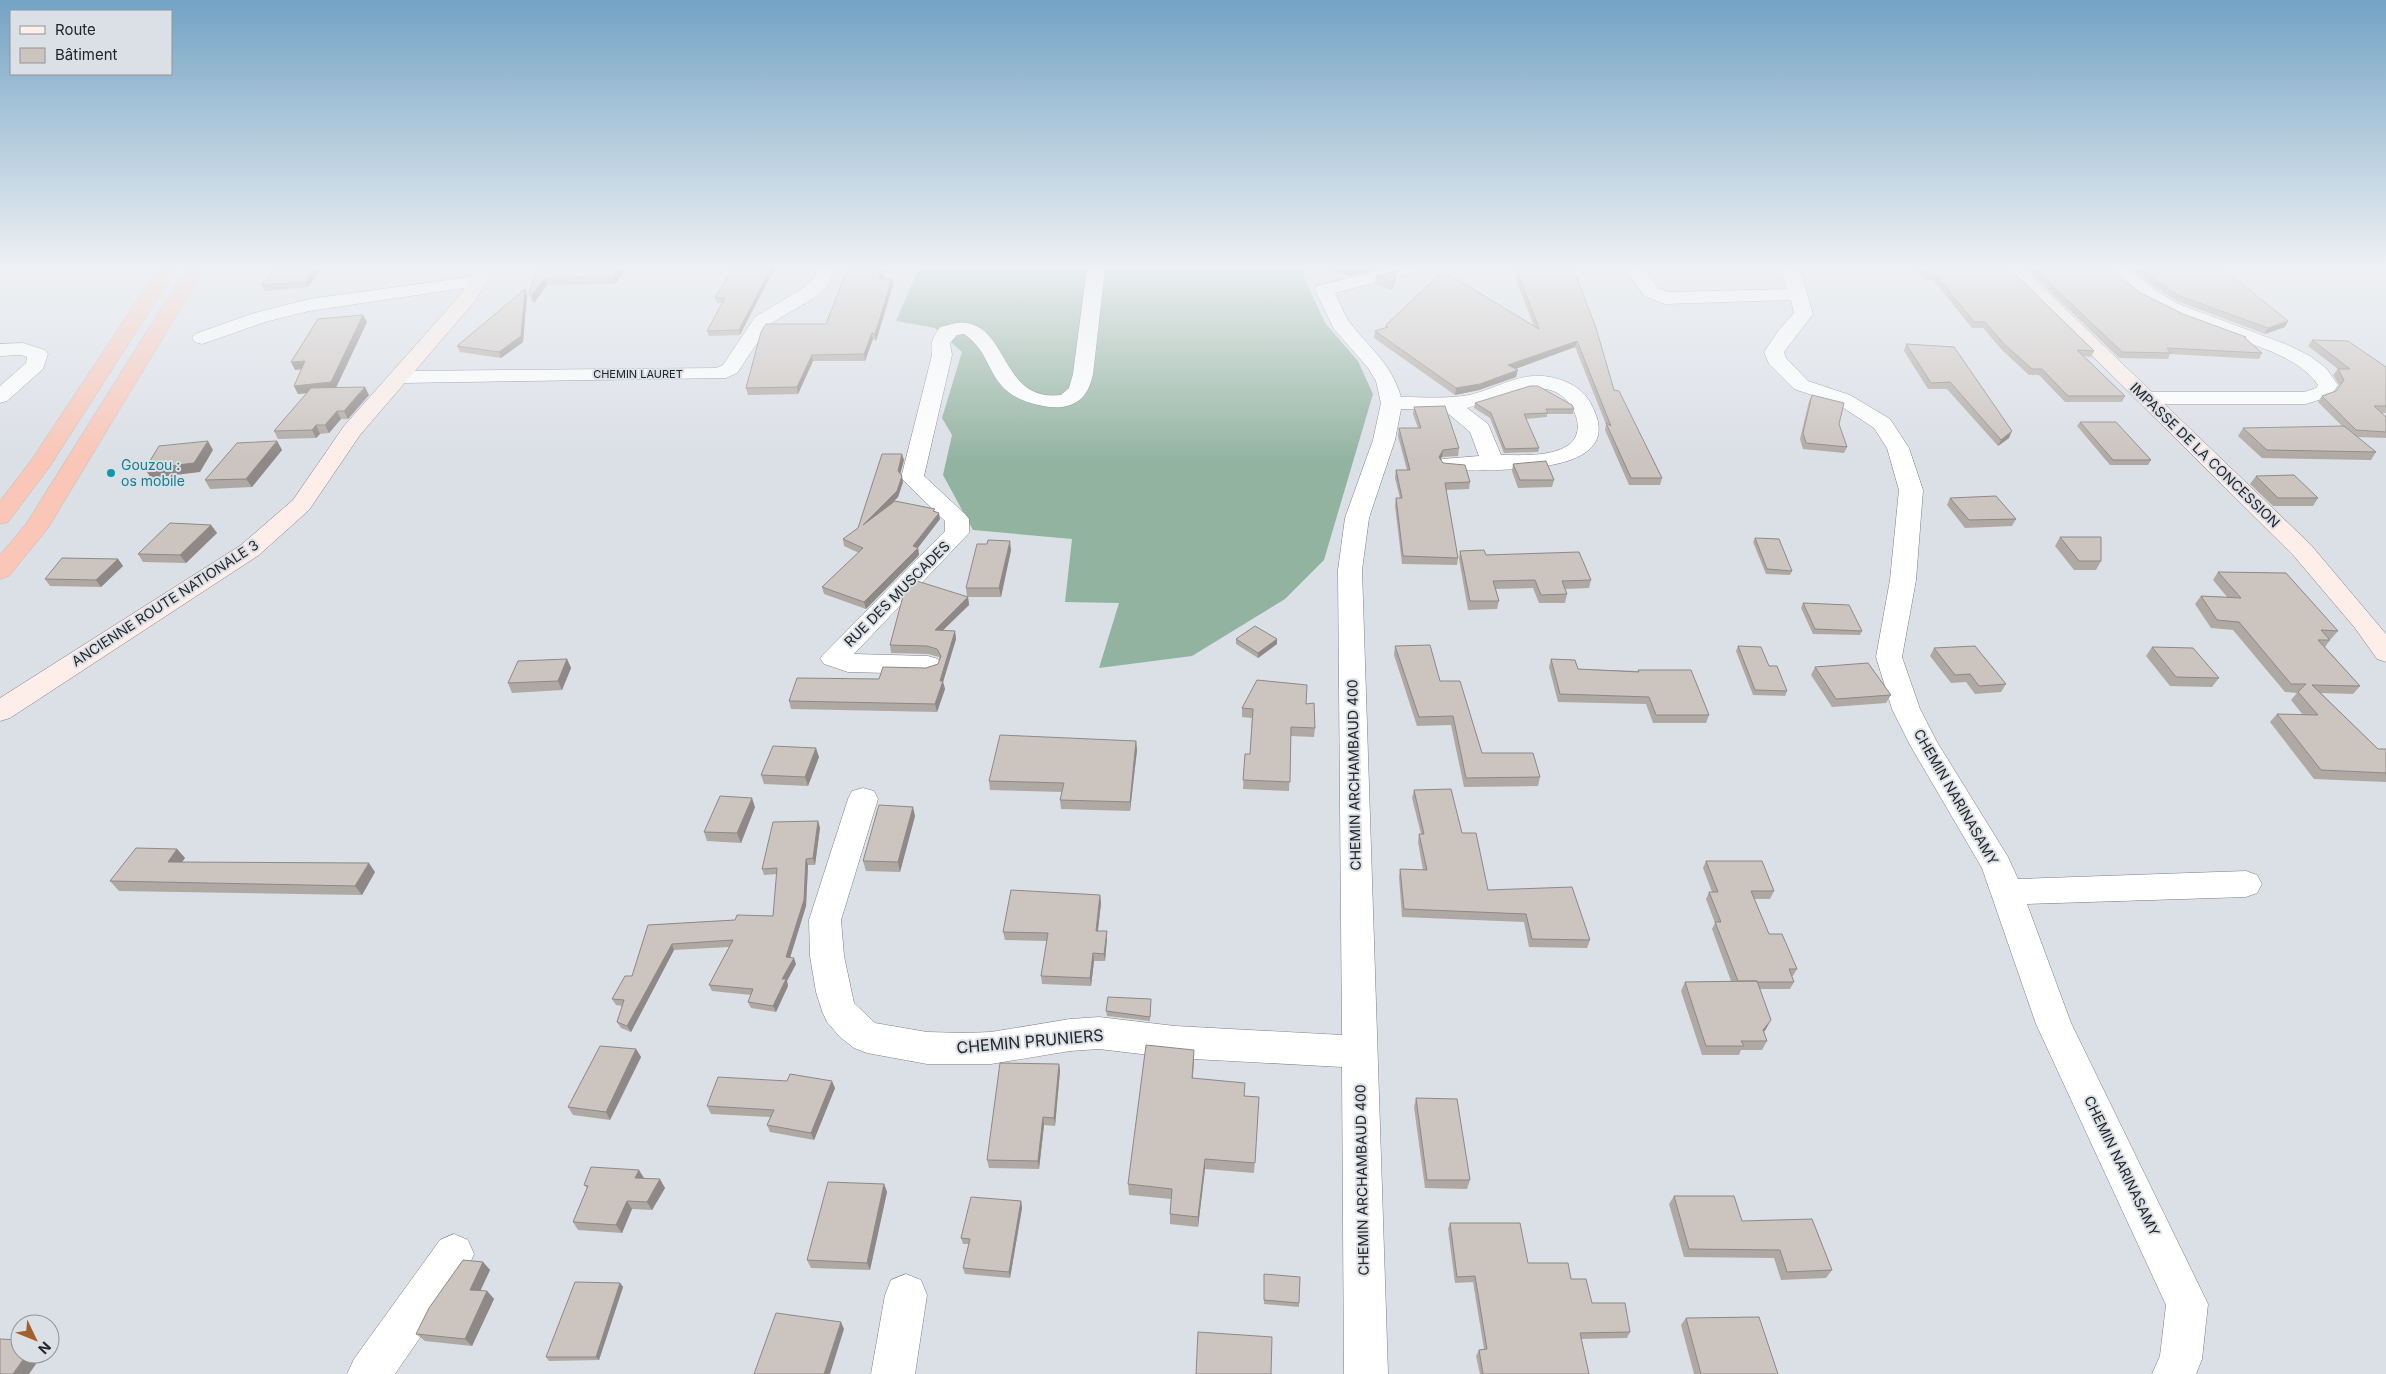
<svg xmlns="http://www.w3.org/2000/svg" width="2386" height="1374" viewBox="0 0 2386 1374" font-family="Inter,sans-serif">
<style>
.forest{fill:#93b3a1}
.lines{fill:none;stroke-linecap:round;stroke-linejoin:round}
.street-casing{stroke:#7c8086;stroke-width:1}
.secondary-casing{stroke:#7c8086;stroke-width:1}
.highway-casing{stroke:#bdbebe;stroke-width:1}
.street{fill:#fff;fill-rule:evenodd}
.secondary{fill:#fdeee9;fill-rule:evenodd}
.highway{fill:#f9c6b7;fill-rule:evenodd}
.wall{fill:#afa9a4}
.shaded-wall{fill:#8e8986}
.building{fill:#cbc4bf;stroke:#8e8986}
.culture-dot{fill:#0f9aa8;stroke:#dbdfe6;stroke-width:2}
.labels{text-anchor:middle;stroke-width:4;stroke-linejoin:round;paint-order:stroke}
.far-street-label{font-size:11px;fill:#242528;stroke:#dbdfe6}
.street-label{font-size:14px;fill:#242528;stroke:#dbdfe6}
.culture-label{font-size:14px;fill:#0d838f;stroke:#dbdfe6;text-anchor:start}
.near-street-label{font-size:16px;fill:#242528;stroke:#dbdfe6}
</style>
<rect width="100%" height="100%" fill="#dbdfe6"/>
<path class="forest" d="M919,268H1305L1303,275L1325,323L1358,361L1373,394L1324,560L1285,599L1192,656L1099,668L1119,603L1065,602L1072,539L973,530L943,475L952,435L942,418L962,352L935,328L896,321Z"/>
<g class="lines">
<g class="street-casing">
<path id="street" d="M818,268H836L827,286L817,296L770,324L737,373L726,378L401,383L394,381L391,377L394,373L401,371L716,368L723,365L755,317L803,288L813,280Z
M1087,268H1105L1093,374C1089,393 1081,404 1062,407C1051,408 1041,406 1031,403C985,390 995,354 964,334L957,335L950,343L952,355L924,476L965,514L969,519V533L854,654L928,656L938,659L941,665L938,671L928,674L848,672L824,664L820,658L945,531V521L901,478L932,355C930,343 933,337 940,327C949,325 958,321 967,323C1009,330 1002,402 1061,395L1069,388L1073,374Z
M1387,268H1417L1414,272L1335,293C1340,303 1344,315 1351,324C1371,350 1391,363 1401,397C1423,397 1447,399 1469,395C1497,389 1520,371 1550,377C1570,381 1586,390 1594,410C1626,480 1487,468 1450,471L1442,469L1439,464L1442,459L1479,456L1470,432L1444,410L1401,409L1395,440L1369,518L1362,570L1388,1374H1344L1342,1067L1175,1058L1099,1049L1070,1051L991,1064H927L867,1053L854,1048L840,1037L827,1022L822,1011L816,992L810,956L809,920L848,799L852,791L863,788L874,791L878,799L841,920L844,956L854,1003L875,1023L927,1032L965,1033L991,1032L1070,1019L1099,1017L1175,1026L1342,1035L1338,570L1345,518L1373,440L1381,403L1376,381L1368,368L1334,329L1315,290L1317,286ZM1529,388C1540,388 1550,388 1559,394C1576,404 1587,434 1567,446C1549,457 1522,455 1501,455L1488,424L1467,408Z
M1625,268H1643L1658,288L1668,292L1787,289L1784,277L1777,268H1796L1802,276L1813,314L1784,352L1786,358L1808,381L1850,395L1890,419L1909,448L1923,490L1916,580L1902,657L1920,709L1937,742L2008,857L2018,879L2246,871L2257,875L2262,884L2257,893L2246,897L2027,904L2071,1023L2208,1304L2202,1359L2196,1374H2152L2160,1356L2166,1305L2036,1024L1982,868L1910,745L1892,709L1876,657L1890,580L1899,490L1887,448L1874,428L1836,403L1794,389L1769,364L1764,352L1778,331L1794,313L1791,300L1665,304L1644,296Z
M2108,268H2128L2155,290L2176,303L2288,345L2310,356L2326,368L2338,385L2331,396L2306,404H2147L2140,402L2137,398L2140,394L2147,392H2304L2316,388L2318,385C2306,367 2285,357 2265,349C2216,329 2140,314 2108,268Z
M478,276L484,277L487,281L484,285L309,311L265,322L202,344L195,342L192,338L195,334L251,314L309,299Z
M23,343L45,350L48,354L43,369L7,401L0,403V386L26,363L27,357L21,355L0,356V344Z
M454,1234L468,1240L474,1254L468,1268L395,1374H347L354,1359L440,1240Z
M906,1274L921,1280L927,1295L915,1374H871L885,1295L891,1280Z"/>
</g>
<g class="secondary-casing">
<path id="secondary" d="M473,268H491L487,281L475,301L360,435L309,510L259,555L10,718L0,721V698L241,545L293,500L344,426L461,294L469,281Z
M2004,268H2023L2311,545L2386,634V662L2377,659L2355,628L2293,555Z"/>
</g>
<g class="highway-casing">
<path id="highway" d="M159,268H177L50,466L8,522L0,524V501L30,462Z
M187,268H205L48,528L9,576L0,579V555L26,524Z"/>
</g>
<use href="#street" class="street"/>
<use href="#secondary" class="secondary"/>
<use href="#highway" class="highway"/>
</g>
<path class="wall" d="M275,268H322L308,287L265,291L262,285Z
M537,268H627L615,284L547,285L534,303L532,301L529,294Z
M733,268L740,335L709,336L707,331L722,303H717L715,298Z
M1326,268H1380L1349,276Z
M1514,268H1573L1614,390L1662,478L1660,485H1629L1605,430L1606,424L1575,347L1515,369L1516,377L1479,390L1455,395L1374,338L1375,331L1385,328L1386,325L1534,326L1518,285Z
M1912,268H2009L2094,351L2091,357L2084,356L2125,396L2122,402H2065L2039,375H2029L2002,350L1983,328H1972L1933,280H1925Z
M2026,268H2113L2123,279L2141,293L2183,314L2246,337L2245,338L2262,353L2259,359L2170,354L2168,359L2119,358Z
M2131,268H2222L2288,321L2285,327L2265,334L2177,301L2156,288Z
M1376,276L1396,279L1392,290L1375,284Z
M883,279H892L893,285L876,341L873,339L865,361H813L798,394L748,395L746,388Z
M527,295L523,342L501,358L460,352L457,346Z
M367,322L336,387L369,395L348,419H341L329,433L320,434L316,438L278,439L274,431L307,393L298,394L294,386L301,369L295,370Z
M2312,340L2386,367V413H2381L2386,417V438L2357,437L2376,452L2371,460L2262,458L2238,436L2243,428L2342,426L2318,402L2322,396L2336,391L2340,386L2333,375L2338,369L2308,346Z
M1906,344L1954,347L2009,438L1998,446L1947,389H1928L1904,351Z
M1812,395L1839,424L1847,447L1844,453L1803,449L1800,439L1809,401Z
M1475,403L1574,409L1573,414H1547V417L1526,419L1539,448L1538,452L1504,453L1490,418L1474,408Z
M1414,407L1459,448L1458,456L1442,457L1440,460L1443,463L1470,482L1469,489L1446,490L1458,558L1457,565L1402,564L1395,506L1396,498H1400L1395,478L1396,470H1407L1398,436L1399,428H1418L1413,414Z
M2080,422L2151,460L2148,465H2110L2077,426Z
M277,441L282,450L252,487L210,489L205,480Z
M904,460L900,474L903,482L898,497L892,503L936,512L940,519L918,548L919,555L866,609L824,594L822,587L859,553L844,546L843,539L858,528Z
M1513,464L1554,480L1552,487L1518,488L1512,471Z
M2256,476L2318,498L2313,506H2273L2250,484Z
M1950,498L2016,519L2012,526L1965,528L1947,505Z
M211,525L217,533L186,563L143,562L138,554Z
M2060,537L2101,561L2096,570H2074L2055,546Z
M1755,538L1792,571L1790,575L1766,574L1753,542Z
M1011,550L1001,597H967L966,588Z
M1460,551L1486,555L1591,580L1589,588L1565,589L1567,594L1565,603H1539L1533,588L1496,589L1499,601L1497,609L1468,610L1459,559Z
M118,559L123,566L101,587L50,586L45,579Z
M2218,572L2338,631L2331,639H2329L2330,640L2325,647L2360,686L2353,694L2321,693L2378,749H2386V782L2314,779L2270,722L2277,714L2303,715L2291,700L2297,693L2285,692L2233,630L2211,628L2195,604L2201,596L2227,597L2213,580Z
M968,597L969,605L943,630L955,631L956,639L943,682L945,689L937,712L791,709L789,701L926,668L938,664L940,660L939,657L928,654L891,653L890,645Z
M1803,603L1862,631L1860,635L1813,634L1801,608Z
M1236,639H1277V644L1258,658L1236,644Z
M1395,646L1440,681L1482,753L1540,777L1538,786L1464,787L1451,725L1417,726L1394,655Z
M1738,646L1769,666L1787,691L1785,696L1753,695L1736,651Z
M2152,647L2219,678L2212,687L2170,686L2146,656Z
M1934,648L2006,684L2001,692L1975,694L1966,682L1951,683L1930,656Z
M567,659L571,668L562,690L512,693L508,683Z
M1551,659L1578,669L1638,671V670L1709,715L1706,723H1653L1646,704L1558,702L1549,667Z
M1815,667L1891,695L1886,703L1832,707L1811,675Z
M1306,704L1315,728L1314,737L1291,736L1289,791L1243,789L1245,754H1250L1252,718L1242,717V708Z
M1136,741L1137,750L1130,811L1061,809L1060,800L1062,792L990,790L989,781Z
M819,757L808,786L764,784L761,775Z
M1414,790L1462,833L1488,890L1590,940L1587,948L1529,947L1524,922L1402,917L1399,877L1400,869L1423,870L1418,842L1419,834H1421L1412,798Z
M755,807L741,843L707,841L704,832Z
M915,816L900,872L866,871L863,861Z
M818,821L820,828L815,865H808L806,906L790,958L796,964L787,981L788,986L776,1012L751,1008L748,1002L751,995L712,991L709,985L729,947L674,950L631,1032L621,1028L617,1022L623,1006L616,1005L612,999L632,976L648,925L735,920L773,916L777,874L764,875L762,869Z
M177,849L185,858L182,862L375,872L362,895L119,891L110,881Z
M1706,861L1774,891L1770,899H1754L1769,934L1797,969L1793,976H1792L1794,982L1790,989H1760L1766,1029L1764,1032L1767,1041L1762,1050H1741L1739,1055H1702L1681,991L1685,982L1731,981L1712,929L1715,923L1706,899L1709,892H1712L1703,868Z
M1100,895L1101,903L1098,931L1107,938L1105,961H1094L1091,986L1042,984L1041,976L1047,941L1005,940L1003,932Z
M1151,1004L1150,1021L1107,1016L1106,1011Z
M636,1049L641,1057L610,1120L573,1115L568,1107Z
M1194,1050L1192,1079L1244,1096L1259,1097L1254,1173L1205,1169L1198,1227L1170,1224V1214L1171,1199L1129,1195L1128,1184Z
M1059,1064L1060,1071L1055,1126L1044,1125L1039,1169L989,1168L987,1160Z
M835,1088L814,1140L770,1132L767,1125L770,1117L711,1114L707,1106Z
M1416,1098L1470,1180L1467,1189L1425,1188L1414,1107Z
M644,1178L665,1188L652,1210L632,1209L622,1233L578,1230L573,1222L587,1188L584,1185Z
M884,1184L887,1192L870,1270L811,1268L807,1260Z
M1674,1196L1742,1221L1832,1270L1826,1278L1781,1280L1774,1258L1684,1257L1669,1204Z
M1021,1201L1022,1208L1010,1278L965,1274L963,1268L969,1244H963L961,1238Z
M1450,1223L1528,1263L1571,1279L1592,1303L1630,1332L1627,1338L1581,1339L1589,1374H1480L1476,1356L1479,1350L1484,1349L1473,1282L1455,1283L1448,1229Z
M483,1262L490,1270L480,1291H487L494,1299L472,1346L425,1341L416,1334Z
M1264,1278L1299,1303V1307L1264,1304Z
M620,1283L623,1287L599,1360L549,1361L546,1357Z
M1686,1318L1778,1374H1694L1681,1325Z"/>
<path class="shaded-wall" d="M315,268H322L308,287L306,282Z
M619,268H627L615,284L613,277Z
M771,268H775L740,335L739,330Z
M883,268H886L881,285L879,279Z
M1350,268H1380L1349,276Z
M1397,271L1396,279L1392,290L1393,282Z
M545,278L547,285L534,303L532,295Z
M892,279L893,285L876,341L875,334Z
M525,289L527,295L523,342L501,358L499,352Z
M363,315L367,322L335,390L298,394L294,386Z
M2288,321L2285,327L2265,334L2268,328Z
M872,333L873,339L865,361L864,354Z
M1577,341L1575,347L1507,372L1508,365Z
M812,355L813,361L798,394L797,387Z
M305,361L309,368L295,370L291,362Z
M1518,370L1516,377L1479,390L1455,395L1456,388Z
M365,387L369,395L348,419L344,411Z
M337,411L341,419L329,433L325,425Z
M316,425L320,434L316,438L312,430Z
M2012,431L2009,438L1998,446L2001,440Z
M208,441L213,450L200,472L151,478L145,469Z
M277,441L282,450L252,487L246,479Z
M1443,450L1442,457L1437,465L1439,457Z
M902,454L904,460L899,478L898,471Z
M902,476L903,482L898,497L864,531L863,525Z
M939,513L940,519L916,550L918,548L919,555L866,609L864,602L913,546Z
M211,525L217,533L186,563L180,555Z
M1010,541L1011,550L1001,597L999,588Z
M118,559L123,566L101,587L96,580Z
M968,597L969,605L936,637L935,630Z
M955,631L956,639L943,682L945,689L937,712L935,704L940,681Z
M1277,639V644L1258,658V653Z
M567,659L571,668L562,690L558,681Z
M1136,741L1137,750L1130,811V802Z
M816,748L819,757L808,786L805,777Z
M752,798L755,807L741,843L737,833Z
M913,807L915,816L900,872L898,862Z
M818,821L820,828L815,865L813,858Z
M177,849L185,858L175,871L168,862Z
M806,859L808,865L806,906L788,964L786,957Z
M369,863L375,872L362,895L355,886Z
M1100,895L1101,903L1097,938L1096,931Z
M1107,931V938L1105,961L1104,954Z
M672,944L674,950L631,1032L627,1026Z
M1093,953L1094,961L1091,986L1090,978Z
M794,958L796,964L787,981L788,986L776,1012L773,1006L782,979Z
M1771,1020L1766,1029L1758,1039L1763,1030Z
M636,1049L641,1057L610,1120L606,1112Z
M1194,1050V1061L1192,1089V1078Z
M1059,1064L1060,1071L1055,1126L1054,1118Z
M832,1081L835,1088L814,1140L811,1133Z
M1043,1117L1044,1125L1039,1169L1038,1161Z
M1205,1159V1169L1198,1227V1217Z
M639,1170L644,1178H635Z
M660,1179L665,1188L652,1210L647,1202Z
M884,1184L887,1192L870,1270L867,1263Z
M627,1201L632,1209L622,1233L616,1225Z
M1021,1201L1022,1208L1010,1278L1009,1272Z
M483,1262L490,1270L477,1298L470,1290Z
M620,1283L623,1287L599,1360L596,1357Z
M487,1291L494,1299L472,1346L465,1339Z
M841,1322L844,1329L830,1374H824Z
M27,1354H43L29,1374H13Z"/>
<path class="building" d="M275,268H315L306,282L262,285Z
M537,268H619L613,277L545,278L532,295L529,294Z
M733,268H771L739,330L707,331L725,298H715Z
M848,268H883L879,279H892L875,334L872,333L864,354L812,355L797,387L746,388L761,332L766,324H826Z
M1517,268H1573L1596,328L1614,390L1619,391L1662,478H1631L1606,423L1611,426L1577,341L1508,365L1518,370L1480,384L1456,388L1375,331L1388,327L1386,325L1443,271L1539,329L1520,278Z
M1920,268H2009L2094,351L2077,350L2125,396H2068L2042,369H2032L2004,344L1985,322H1974L1936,275H1927Z
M2034,268H2113L2123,279L2141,293L2183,314L2246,337H2244L2262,353L2167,348L2171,353L2122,352Z
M2141,268H2222L2288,321L2268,328L2180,296L2159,283Z
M1397,271L1393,282L1376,276Z
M525,289L521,336L499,352L457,346Z
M363,315L331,382L294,386L305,361L291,362L318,319Z
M2312,340L2348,341L2386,367V406H2374L2386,417V432L2356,430L2322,396L2336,391L2344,380L2338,369H2350Z
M1906,344L1954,347L2012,431L2001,440L1950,382L1931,383Z
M1530,386H1538L1572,405L1574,409H1546L1548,413L1524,414L1539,448L1505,449L1491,413L1475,403Z
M365,387L344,411H337L325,425H316L312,430L274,431L311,388Z
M1812,395L1844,403L1839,424L1847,447L1806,443L1803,433Z
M1445,406L1459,448L1443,450L1439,457L1443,463L1465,465L1470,482L1445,483L1458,558L1403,556L1396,498H1402L1396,470H1410L1399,428H1421L1414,407Z
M2080,422H2116L2151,460H2113Z
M2344,426L2376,452L2267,450L2243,428Z
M208,441L194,463L145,469L159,446Z
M277,441L246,479L205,480L237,443Z
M882,454H902L898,471L902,476L897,491L863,525L895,501L935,509L933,511L939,513L913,546L918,548L864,602L822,587L863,548L843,539L858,528Z
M1546,461L1554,480H1520L1513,464Z
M2294,475L2318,498H2278L2256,476Z
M1996,496L2016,519L1969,520L1950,498Z
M170,523L211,525L180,555L138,554Z
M2060,537H2101V561H2079Z
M1755,538L1779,539L1792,571L1767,569Z
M988,540L1010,541L999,588H966L977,544H987Z
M1484,550L1486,555L1579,552L1591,580L1562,581L1567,594L1541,595L1535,580L1493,581L1499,601H1470L1460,551Z
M62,558L118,559L96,580L45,579Z
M2218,572L2286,573L2338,631L2321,630L2330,640H2318L2360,686L2312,685L2378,749H2386V773L2321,770L2277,714L2318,715L2298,692L2306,684H2291L2239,622L2217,620L2201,596L2241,598Z
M917,581L968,597L935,630L955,631L940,681H943L935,704L789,701L797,678L879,679L883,667L926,668L938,664L941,656L937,649L927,646L890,645L903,596Z
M1803,603L1849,605L1862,631L1815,629Z
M1255,626L1277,639L1258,653L1236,639Z
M1430,645L1440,681H1460L1482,753H1533L1540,777L1466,778L1453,716L1419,717L1395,646Z
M1738,646L1761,647L1769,666H1777L1787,691L1755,690Z
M1975,646L2006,684L1979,686L1970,674L1955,675L1934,648Z
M2152,647L2193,648L2219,678L2176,677Z
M567,659L558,681L508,683L518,661Z
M1551,659L1575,660L1578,669L1639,672L1638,670H1691L1709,715H1656L1649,697L1560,694Z
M1868,663L1891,695L1836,699L1815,667Z
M1257,680L1307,685L1306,704L1314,703L1315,728L1291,727L1290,782L1243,780L1245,754H1250L1253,709L1242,708Z
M1000,735L1136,741L1130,802L1060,800L1064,783L989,781Z
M773,746L816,748L805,777L761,775Z
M1451,789L1462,833H1476L1488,890L1572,887L1590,940L1532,939L1526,914L1404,909L1400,869L1427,870L1419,834H1424L1414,790Z
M720,796L752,798L737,833L704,832Z
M879,805L913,807L898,862L863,861Z
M818,821L813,858L806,859L804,900L786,957L794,958L782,979H786L773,1006L748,1002L753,989L709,985L733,940L672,944L627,1026L617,1022L624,1000L612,999L625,976H632L648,925L735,920L737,915L773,916L777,868L762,869L773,822Z
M136,848L177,849L168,862L369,863L355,886L110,881Z
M1706,861H1762L1774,891H1751L1769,934H1782L1797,969H1789L1794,982H1757V981H1738L1715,922H1721L1709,892H1718Z
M1011,890L1100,895L1096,931H1107L1104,954L1093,953L1090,978L1041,976L1048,933L1003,932Z
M1757,981L1771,1020L1763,1030L1767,1041H1741L1744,1046H1706L1685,982Z
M1108,997L1151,999L1150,1017L1106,1011Z
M1146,1045L1194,1050L1192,1078L1245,1083L1244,1096L1259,1097L1255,1163L1205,1159L1198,1217L1170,1214L1172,1189L1128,1184Z
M600,1046L636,1049L606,1112L568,1107Z
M1000,1063L1059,1064L1054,1118L1043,1117L1038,1161L987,1160Z
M790,1074L832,1081L811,1133L767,1125L774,1110L707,1106L718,1077L787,1081Z
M1416,1098L1457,1099L1470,1180H1427Z
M591,1167L639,1170L635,1178L660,1179L647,1202L627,1201L616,1225L573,1222L588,1186L584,1185Z
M828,1182L884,1184L867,1263L807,1260Z
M1674,1196H1734L1742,1221L1812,1219L1832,1270L1787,1272L1780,1250L1689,1249Z
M971,1197L1021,1201L1009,1272L963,1268L970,1239L961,1238Z
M1450,1223H1520L1528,1263H1568L1571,1279H1586L1592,1303H1625L1630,1332L1580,1333L1589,1374H1483L1479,1350L1487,1349L1475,1276L1457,1277Z
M463,1260L483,1262L470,1290L487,1291L465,1339L416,1334L429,1308Z
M1264,1274L1300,1277L1299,1303L1264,1300Z
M575,1282L620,1283L596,1357H546Z
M776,1313L841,1322L824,1374H754Z
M1759,1317L1778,1374H1701L1686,1318Z
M1198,1332L1272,1337L1271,1374H1196Z
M0,1339L20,1340V1354H27L13,1374H0Z"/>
<linearGradient id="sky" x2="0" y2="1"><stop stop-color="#73a3c4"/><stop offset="0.58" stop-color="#eff1f4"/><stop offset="1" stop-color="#eff1f4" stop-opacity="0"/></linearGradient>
<rect width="2386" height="460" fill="url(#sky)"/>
<circle class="culture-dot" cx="111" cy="473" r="5"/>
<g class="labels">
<g class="far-street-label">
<text x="638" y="378">CHEMIN LAURET</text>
</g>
<g class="street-label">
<text transform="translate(2205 455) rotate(44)" y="5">IMPASSE DE LA CONCESSION</text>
<text transform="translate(897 594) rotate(-45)" y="5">RUE DES MUSCADES</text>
<text transform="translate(165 603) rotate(-33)" y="5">ANCIENNE ROUTE NATIONALE 3</text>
<text transform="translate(1354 775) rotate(-91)" y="5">CHEMIN ARCHAMBAUD 400</text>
<text transform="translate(1956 797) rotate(60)" y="5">CHEMIN NARINASAMY</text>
<text transform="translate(2122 1166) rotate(64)" y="5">CHEMIN NARINASAMY</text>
<text transform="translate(1362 1180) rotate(-91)" y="5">CHEMIN ARCHAMBAUD 400</text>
</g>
<g class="culture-label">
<text x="121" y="470">Gouzou :<tspan x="121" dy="16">os mobile</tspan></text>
</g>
<g class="near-street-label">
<text transform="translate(1030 1041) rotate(-5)" y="6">CHEMIN PRUNIERS</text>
</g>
</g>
<rect x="10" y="10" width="162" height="65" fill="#dbdfe6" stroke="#92959a"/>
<rect x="20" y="26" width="25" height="8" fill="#fdeee9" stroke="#92959a"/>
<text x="55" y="35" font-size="15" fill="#242528">Route</text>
<rect x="20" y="48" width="25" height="15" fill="#cbc4bf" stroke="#92959a"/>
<text x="55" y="60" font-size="15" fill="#242528">Bâtiment</text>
<g transform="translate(35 1339) rotate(133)"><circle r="24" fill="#dbdfe6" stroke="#92959a"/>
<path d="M0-4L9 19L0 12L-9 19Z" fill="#a2612c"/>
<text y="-8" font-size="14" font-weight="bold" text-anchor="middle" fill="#242528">N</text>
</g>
</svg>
